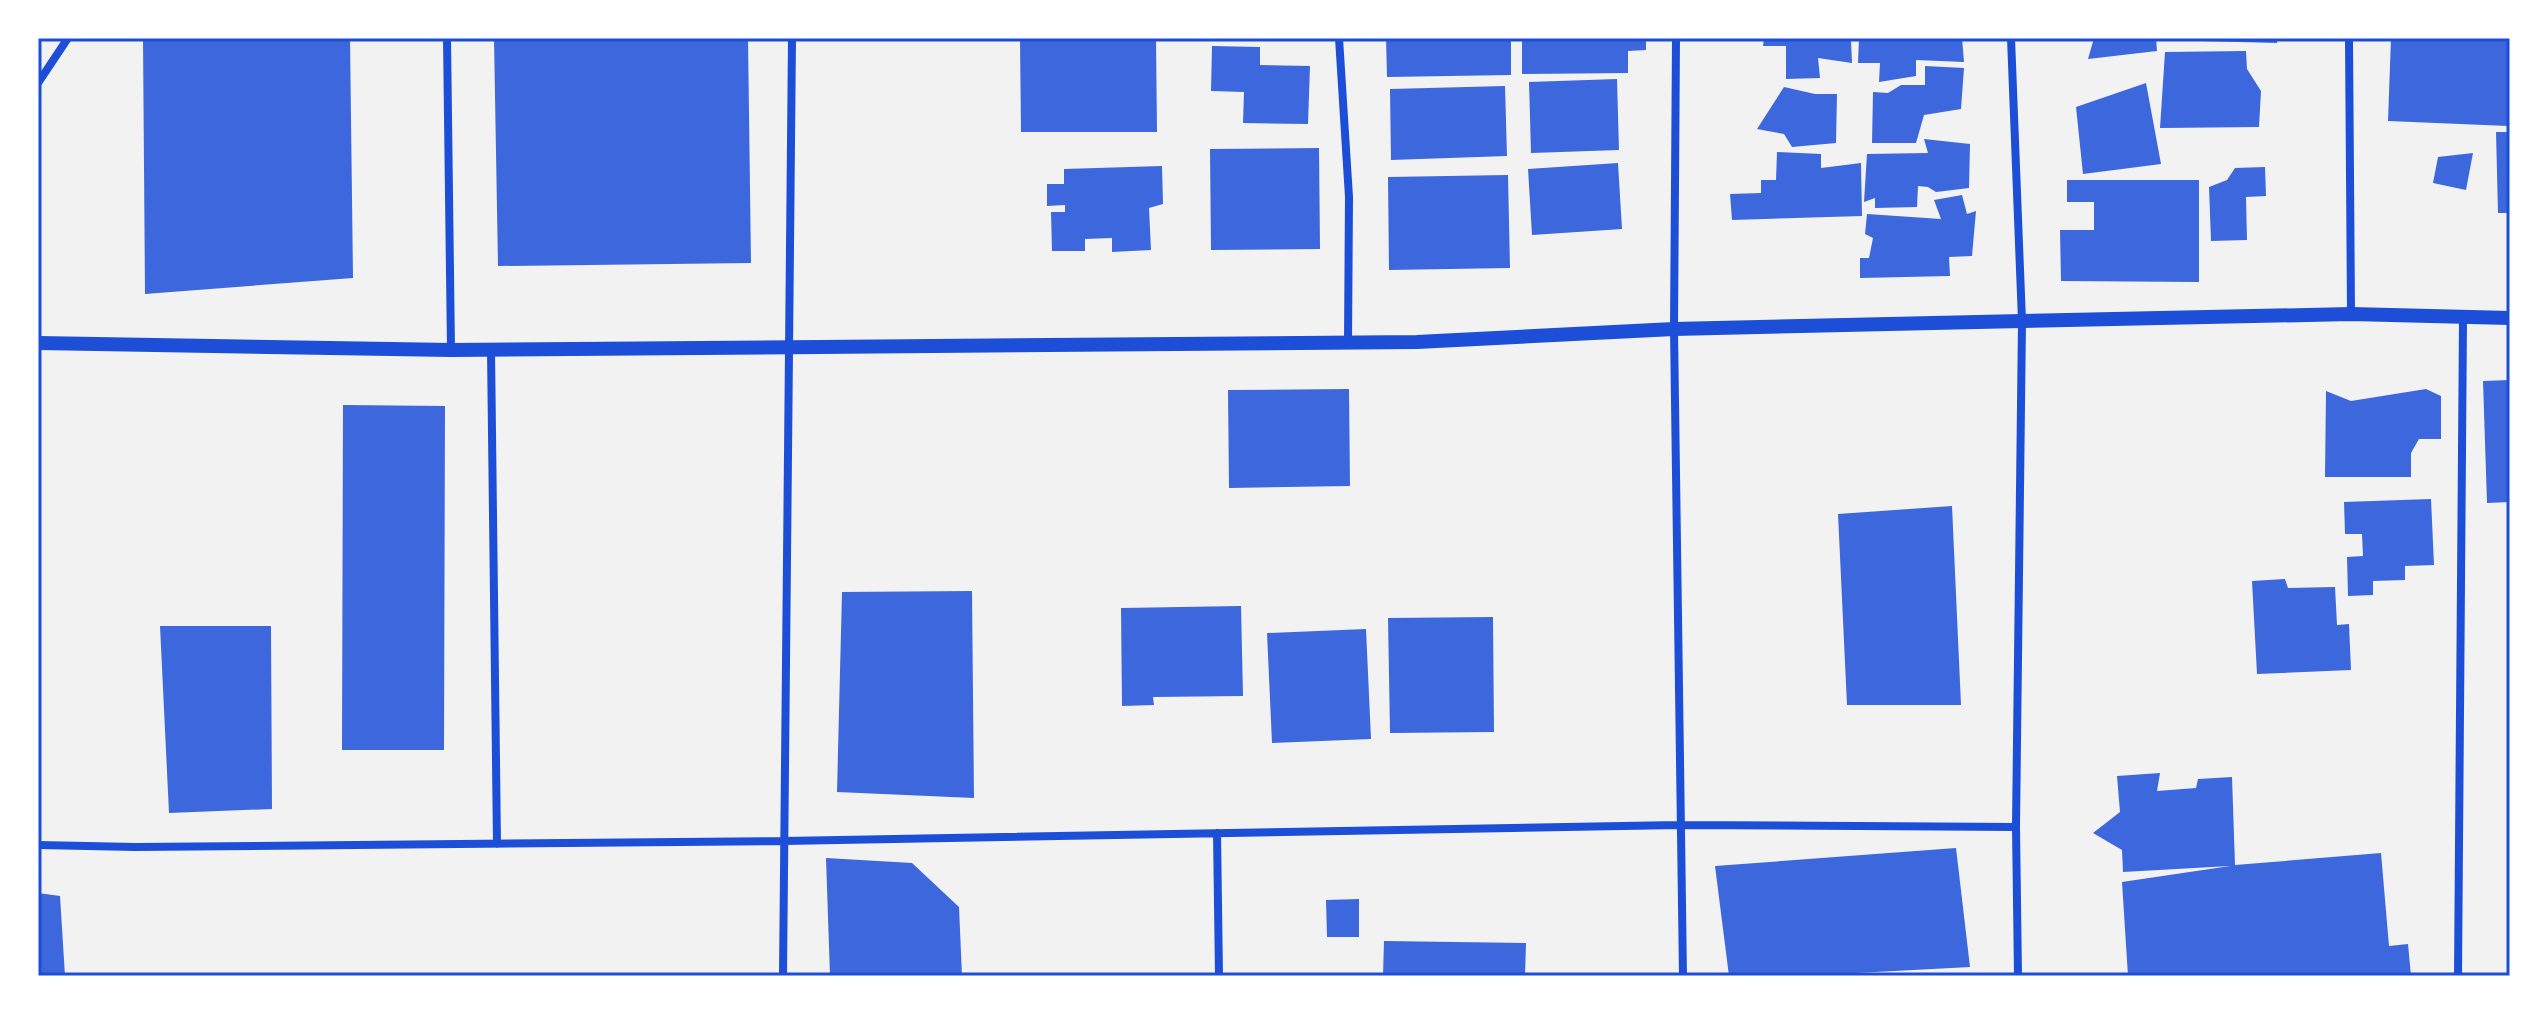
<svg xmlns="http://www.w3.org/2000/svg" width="2548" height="1014" viewBox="0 0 2548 1014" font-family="Poppins,sans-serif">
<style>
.building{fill:#3d67dc}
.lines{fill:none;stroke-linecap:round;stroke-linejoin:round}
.minor{stroke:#1d4ed8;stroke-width:8}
.tertiary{stroke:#1d4ed8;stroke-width:14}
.neatline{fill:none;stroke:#1d4ed8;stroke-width:3}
</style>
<rect width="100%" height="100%" fill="#f2f2f2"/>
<path class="building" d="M143,38H350L353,278L145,294Z
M494,38H748L751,263L498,266Z
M1020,38H1156L1157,132H1021Z
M1386,38H1511V75L1387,77Z
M1522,38H1646V50L1628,51V73L1522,74Z
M1764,38L1851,41L1852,63L1818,58L1820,78L1786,79V46H1763Z
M1859,38H1962L1964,62L1916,60V76L1879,82L1880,63H1858Z
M2094,38H2156L2157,51L2088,59Z
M2201,38H2278L2277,43L2201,41Z
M2391,38H2510L2508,126L2388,121Z
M1212,46L1260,47V65L1310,66L1308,124L1243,123L1244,92L1211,91Z
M2246,51L2247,69L2261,91L2259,127L2160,128L2165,52Z
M1925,66L1964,68L1961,109L1924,115L1916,143H1872L1873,92L1888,93L1901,85H1925Z
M1617,79L1619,150L1531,153L1529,82Z
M2146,83L2161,164L2083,174L2076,107Z
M1505,86L1507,156L1391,160L1390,89Z
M1784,87L1815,94H1837L1836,143L1792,147L1784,134L1757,129Z
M2496,132H2510V213H2498Z
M1924,139L1970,144L1969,188L1936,192L1928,187L1918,186L1917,207L1875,208V198L1864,202L1867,154L1928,153Z
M1319,148L1320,249L1211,250L1210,149Z
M1777,152L1821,154V168L1861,163L1862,216L1732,220L1730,194L1761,193V180H1776Z
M2473,153L2466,190L2433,183L2438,157Z
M1618,163L1622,229L1532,235L1528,169Z
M1162,166L1163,204L1149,208L1151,250L1112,252V238L1085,239V251H1052L1051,212H1065V205L1047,206V184H1064V169Z
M2265,167L2266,196L2246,197L2247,240L2211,241L2209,187L2227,180L2235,168Z
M1508,175L1510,268L1389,270L1388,177Z
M2067,180H2199V282L2061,281L2060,230H2094V202H2067Z
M1962,195L1967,214L1976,211L1972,256L1949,257L1950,276L1860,278V258H1869L1873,238L1865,234L1867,214L1941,219L1934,200Z
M2510,380V502L2487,503L2483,381Z
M1349,389L1350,486L1229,488L1228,390Z
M2426,389L2441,396V439H2419L2411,453V477H2325L2326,391L2351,401Z
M343,405L445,406L444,750H342Z
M2431,499L2434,565L2405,566V580L2373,581V595L2348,596L2347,557L2363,556L2362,534H2345L2344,502Z
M1952,506L1961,705H1847L1838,514Z
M2285,579L2288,588L2335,587L2337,625L2349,624L2351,670L2257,674L2252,581Z
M972,591L974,798L837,792L842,592Z
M1241,606L1243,696L1153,697L1154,705L1122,706L1121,608Z
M1493,617L1494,732L1390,733L1388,618Z
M160,626H271L272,809L169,813Z
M1366,629L1371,739L1272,743L1267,633Z
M2160,773L2157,791L2196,788L2198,779L2232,777L2235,865L2381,853L2389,946L2408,944L2411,976H2128L2122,882L2230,866L2123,872L2122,850L2093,833L2120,812L2117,776Z
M1956,848L1970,967L1800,976H1729L1715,866Z
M826,858L912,863L959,907L962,976H830Z
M38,893L60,896L65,976H38Z
M1359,899V937H1327L1326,900Z
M1384,941L1526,943L1525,976H1383Z"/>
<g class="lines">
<path class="minor" d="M447,38L451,350
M1339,38L1349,197L1348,342
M1676,38L1674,329L1683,976
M2011,38L2022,321L2016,827L2018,976
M2349,38L2351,314
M38,83L68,38
M491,350L497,844
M1217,833L1219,976
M38,845L135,847L784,841L1679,825L2016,827
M783,976L792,38
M2458,976L2463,319"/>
<path class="tertiary" d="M38,343L451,350L1417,342L1674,329L2022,321L2351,314L2510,318"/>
</g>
<rect width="2548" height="1014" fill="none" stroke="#ffffff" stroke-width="80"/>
<rect x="40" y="40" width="2468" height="934" class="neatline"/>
</svg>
